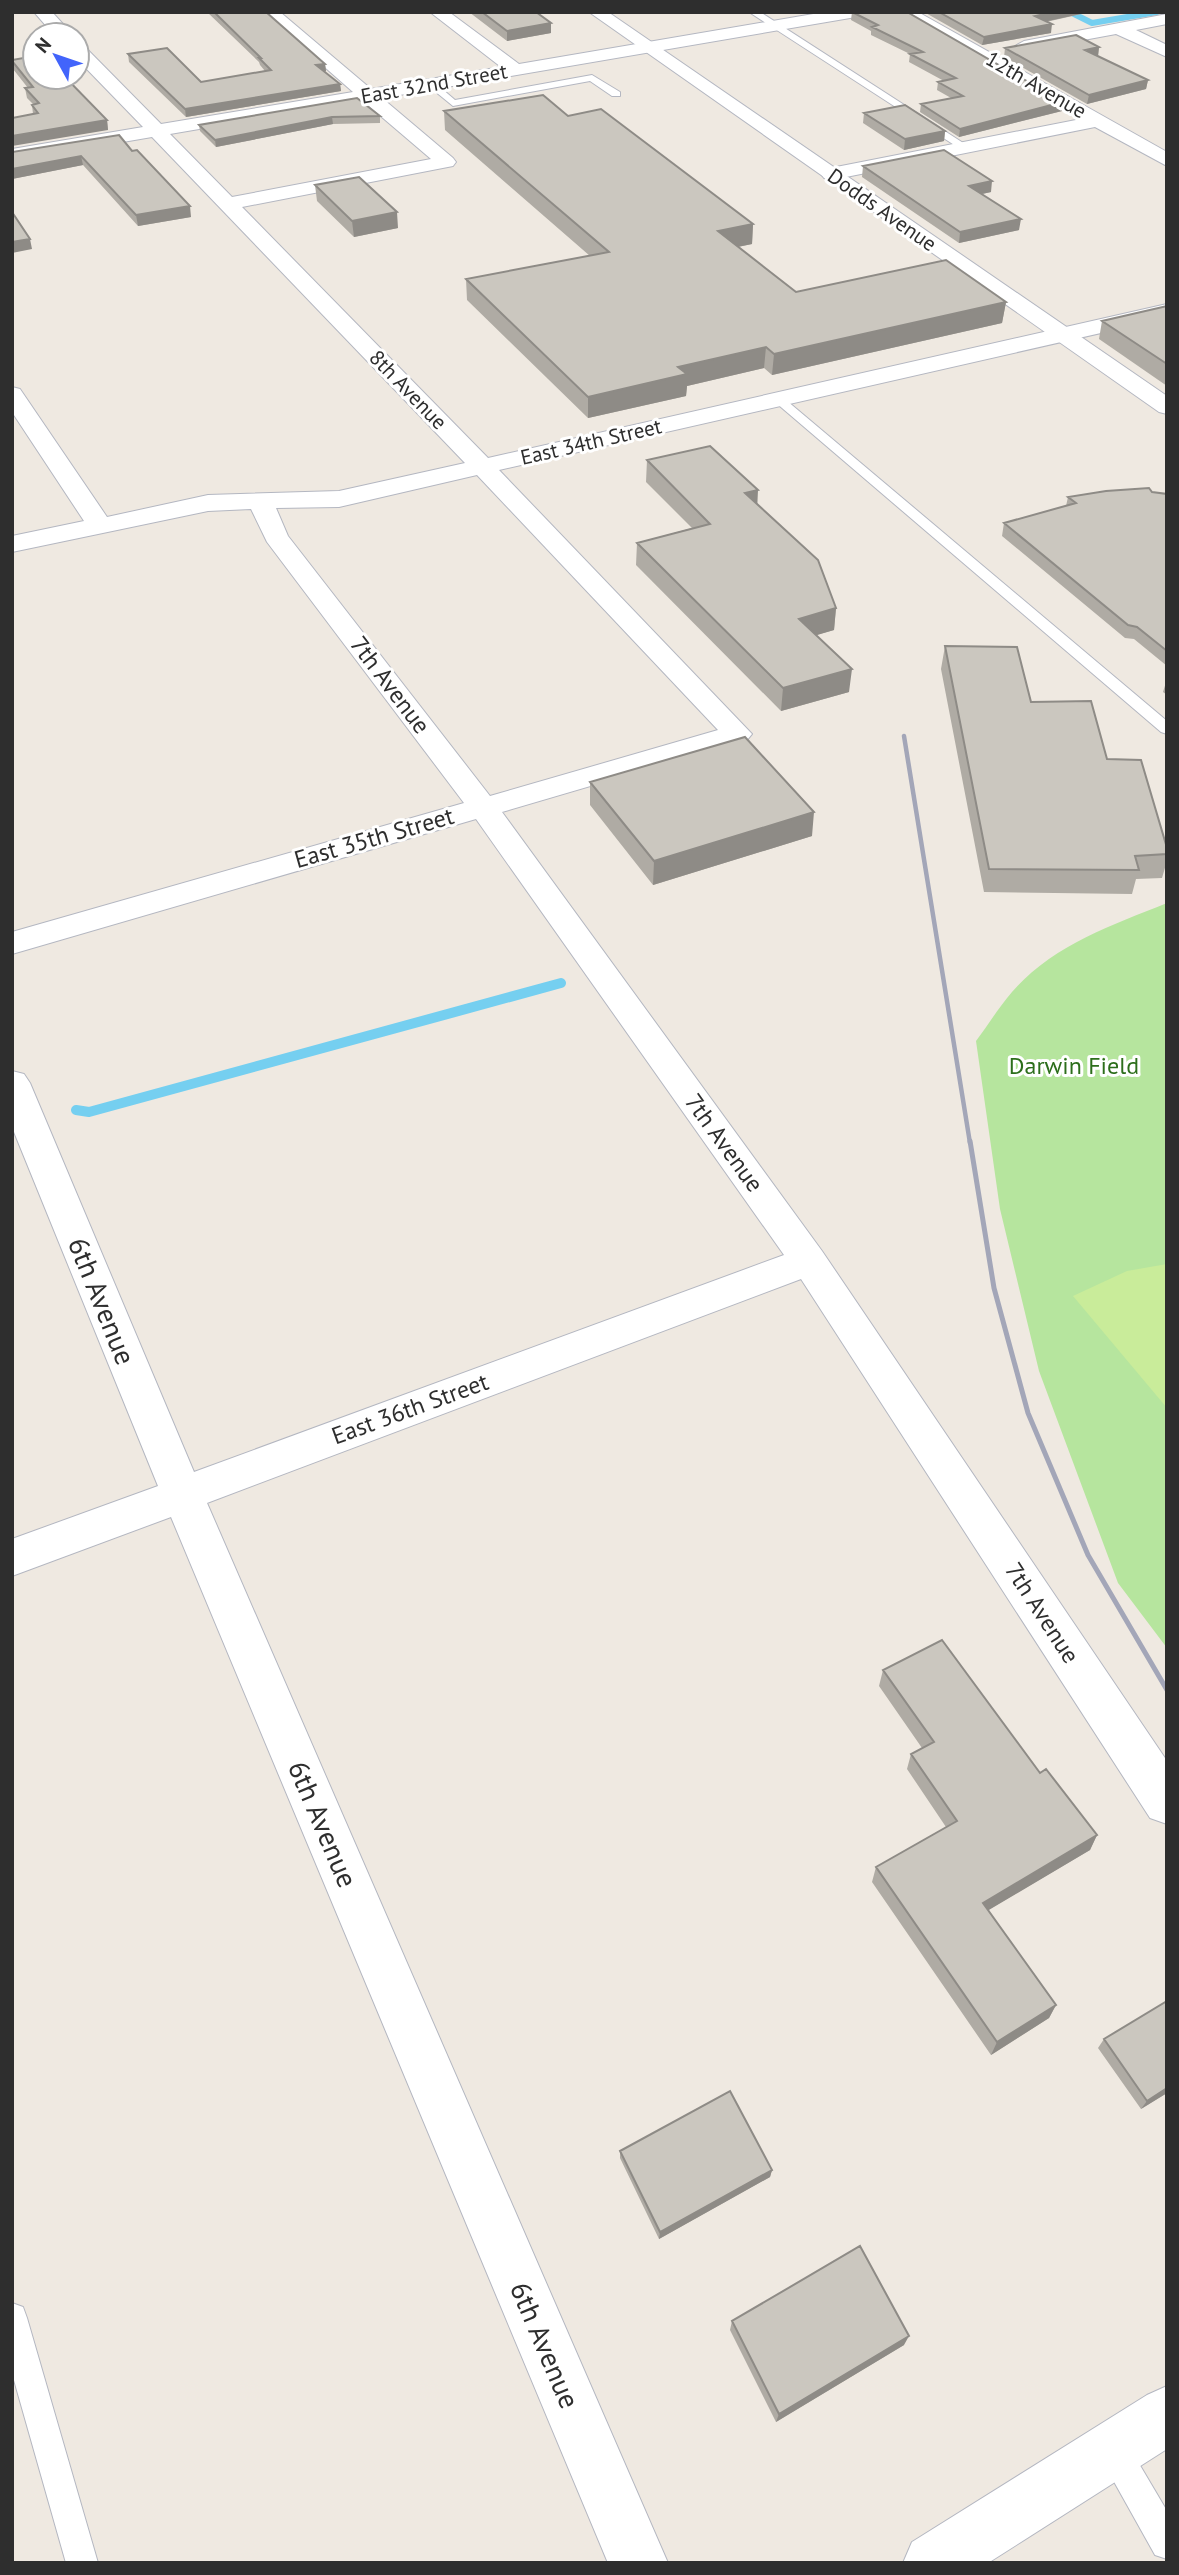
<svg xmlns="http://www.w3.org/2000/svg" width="1179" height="2575" viewBox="0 0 1179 2575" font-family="'PT Sans',sans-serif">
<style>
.green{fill:#b6e59e}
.pitch{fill:#c9ec9a}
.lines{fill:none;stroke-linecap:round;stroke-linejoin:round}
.stream-far1{stroke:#75cff0;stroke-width:6}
.stream{stroke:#75cff0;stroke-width:10}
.service-casing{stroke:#b4b7c1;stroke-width:2}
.minor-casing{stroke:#b4b7c1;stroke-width:2}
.tertiary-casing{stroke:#b4b7c1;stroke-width:2}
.service{fill:#fff;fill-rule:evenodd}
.minor{fill:#fff;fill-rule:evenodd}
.tertiary{fill:#fff;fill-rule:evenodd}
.rail-far1{stroke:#a3a6b8;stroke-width:4.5}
.rail{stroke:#a3a6b8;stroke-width:5}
.wall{fill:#afaba4}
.shaded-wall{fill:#8e8b86}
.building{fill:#cbc7bf;stroke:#8e8b86;stroke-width:2}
.labels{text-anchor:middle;stroke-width:6;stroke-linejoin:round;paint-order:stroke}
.far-street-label{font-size:21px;fill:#2e2e2e;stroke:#fff}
.street-label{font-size:24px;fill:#2e2e2e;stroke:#fff}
.park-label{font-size:24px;fill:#2c6e1b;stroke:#fff}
.near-street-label{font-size:28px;fill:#2e2e2e;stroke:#fff}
</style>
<rect width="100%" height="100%" fill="#efe9e1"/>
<path class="green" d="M1167,903V1648L1118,1583L1039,1371L1000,1209L976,1041C988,1025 999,1007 1012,992C1053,945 1110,926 1167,903Z"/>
<path class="pitch" d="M1167,1264V1408L1073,1296L1127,1271Z"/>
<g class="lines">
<path class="stream-far1" d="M1070,12L1092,23L1157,12"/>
<path class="stream" d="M76,1110L89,1112L561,983"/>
<g class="service-casing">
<path id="service" d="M749,12H760L971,148L962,150Z
M592,75L620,92V96H612L590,81L453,106L426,84L434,82L455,100Z
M780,395L1167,721V734L1161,732L775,402V396Z
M12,2303L23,2307L27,2318L98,2563H66L12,2373Z
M1114,2435L1125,2440L1167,2511V2559L1155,2555L1103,2462L1098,2451L1103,2440Z"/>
</g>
<g class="minor-casing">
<path id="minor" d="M34,12H52L73,35H54Z
M262,12H280L371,89L501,67L430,12H449L519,64L825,12H864L856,17L382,98L453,158L456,162L453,166L242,207L488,458L1167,304V318L499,470L752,734L747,740L502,812L822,1251L1167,1761V1824L1150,1818L801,1279L207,1503L668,2563H608L171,1517L12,1576V1539L158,1486L12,1127V1071L24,1074L30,1083L194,1472L784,1255L476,819L12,954V932L464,803L267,542L251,509L208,511L12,552V536L84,521L12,412V387L20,389L107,517L208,495L339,491L465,463L152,137L12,161V149L143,127L77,59V44L83,45L161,124L353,92ZM363,101L431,159L232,197L170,134ZM477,475L718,730L490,796L288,536L276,508L339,507Z
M897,12H918L1167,152V166L1095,127L831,180L824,178L821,174L824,170L831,168L1081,119Z
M1167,14V24L1136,30L1167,45V57L1116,34L1024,51L1015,46L1024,41Z"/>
</g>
<g class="tertiary-casing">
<path id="tertiary" d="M589,12H608L1167,396V414L1159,412Z
M1167,2386V2449L988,2563H903L912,2542L1147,2395Z"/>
</g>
<use href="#service" class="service"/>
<use href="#minor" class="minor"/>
<use href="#tertiary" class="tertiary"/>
<path class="rail-far1" d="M904,736L970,1143"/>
<path class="rail" d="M970,1141L994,1288L1028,1413L1088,1555L1167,1690"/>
</g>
<path class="wall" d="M207,12H266L325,64L326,71L325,72L340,84L341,91L186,117L129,62L128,54L201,82L265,71L260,65L259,62Z
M469,12H536L551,23V33L507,41Z
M852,12L1063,102L1062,111L959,137L920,112L921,104L951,98L937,90L938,82L944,81L909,62L910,54L871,35V31L851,20Z
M924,12H1090L1046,22L1051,33L982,45Z
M1099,47L1098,56L1148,80L1146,89L1087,104L1004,57L1005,48Z
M12,60L107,120L108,130L33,114L32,105L33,104L27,98L25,88H28L13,69Z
M357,98L380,116V123L333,124L216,147L200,131L199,125Z
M444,111L568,116L753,224L752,244L738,247L796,292L1006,302L1002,323L772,375L764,368L687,386L686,396L588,418L467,300L466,279L590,256L445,130Z
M864,113L945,131L944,141L904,150L863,123Z
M119,135L191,217L138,226L83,165L12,179Z
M863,166L991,192L982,194L1019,230L959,243L862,177Z
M315,185L398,228L354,237L317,201Z
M1167,306V386L1099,339L1102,321Z
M647,460L757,505L836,608L834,630L816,635L849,692L781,711L636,565L637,543L692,528L646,482Z
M1152,492L1167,494V666L1134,639L1125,638L1002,536L1004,523L1066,506L1068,497Z
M945,646L1031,702L1107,759L1167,848V861L1162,878L1136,879L1132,894L984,892L941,669Z
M1167,679V695L1163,692Z
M590,782L812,836L653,885L590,805Z
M883,1670L1040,1773L1097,1835L1090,1850L988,1910L1056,2005L1049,2018L991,2055L872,1882L876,1867L946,1827L907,1769L911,1754L922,1748L879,1686Z
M1167,2001V2093L1141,2109L1098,2048L1104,2039Z
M620,2151L772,2170L770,2177L659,2239L620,2158Z
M732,2321L904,2345L776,2422L730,2330Z"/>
<path class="shaded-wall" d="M1054,12H1090L1034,24L1035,16Z
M551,23V33L507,41V31Z
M1052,24L1051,33L982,45L984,37Z
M1099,47L1098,56L1085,50Z
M325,64L326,71L317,73L316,65Z
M1148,80L1146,89L1087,104L1089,95Z
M340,84L341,91L186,117L185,109Z
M1063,102L1062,111L959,137L960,129Z
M332,117L333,124L216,147L215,140Z
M107,120L108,130L12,146V136Z
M945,131L944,141L904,150L905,139Z
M81,156L83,165L12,179V169Z
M992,181L991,192L968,197L969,186Z
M190,206L191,217L138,226L136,215Z
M397,212L398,228L354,237L352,221Z
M1021,219L1019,230L959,243L960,232Z
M753,224L752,244L717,251L718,231Z
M30,239L32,249L12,253V242Z
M1006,302L1002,323L772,375L774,354Z
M766,347L764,368L687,386L686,396L588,418V397L678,367Z
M758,490L757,512L745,493Z
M836,608L834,630L797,641L799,619Z
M852,669L849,692L781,711L783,688Z
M814,812L812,836L653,885L654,861Z
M1097,1835L1090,1850L977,1917L983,1903Z
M1056,2005L1049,2018L991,2055L997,2042Z
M1167,2088V2093L1141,2109L1147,2101Z
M772,2170L770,2177L659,2239L660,2232Z
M909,2336L904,2345L776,2422L779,2414Z"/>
<path class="building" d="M214,12H266L325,64L316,65L340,84L185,109L128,54L167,48L201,82L271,70L259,58H261Z
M482,12H536L551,23L507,31Z
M852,12H907L1063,102L960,129L921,104L963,96L938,82L956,78L910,54L923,52L872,27L878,25Z
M939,12H1054L1035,16L1052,24L984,37Z
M1076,35L1099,47L1085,50L1148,80L1089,95L1005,48Z
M35,56V77H65L107,120L12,136V118L38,113L32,105L39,103L25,88L33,87L12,61V60Z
M543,95L568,116L601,109L753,224L718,231L796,292L946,260L1006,302L774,354L766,347L678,367L687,374L588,397L466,279L609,252L444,111Z
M357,98L380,116L332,117L215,140L199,125Z
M905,105L945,131L905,139L864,113Z
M119,135L132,151L137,150L190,206L136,215L81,156L12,169V152Z
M944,150L992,181L969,186L1021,219L960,232L863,166Z
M359,177L397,212L352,221L315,185Z
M12,212L30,239L12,242Z
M1167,306V364L1102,321Z
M710,446L758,490L745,493L818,560L836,608L799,619L852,669L783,688L637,543L710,524L647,460Z
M1149,488L1152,492L1167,494V651L1137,627L1128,625L1004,523L1076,503L1068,497L1106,491Z
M945,646L1017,647L1031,702L1091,701L1107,759L1141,760L1167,848V854L1135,856L1139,870L989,869Z
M745,737L814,812L654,861L590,782Z
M942,1640L1040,1773L1046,1769L1097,1835L983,1903L1056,2005L997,2042L876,1867L957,1821L911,1754L934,1742L883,1670Z
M1167,2001V2088L1147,2101L1104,2039Z
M730,2091L772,2170L660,2232L620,2151Z
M860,2246L909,2336L779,2414L732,2321Z"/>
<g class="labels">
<g class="far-street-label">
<text transform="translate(434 84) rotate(-10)" y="7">East 32nd Street</text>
<text transform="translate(1036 85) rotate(30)" y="7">12th Avenue</text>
<text transform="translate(882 210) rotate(35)" y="7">Dodds Avenue</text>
<text transform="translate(408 390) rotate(46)" y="7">8th Avenue</text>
<text transform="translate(591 442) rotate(-13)" y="7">East 34th Street</text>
</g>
<g class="street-label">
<text transform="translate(390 685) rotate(53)" y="8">7th Avenue</text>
<text transform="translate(374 838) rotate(-16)" y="8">East 35th Street</text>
<text transform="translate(724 1143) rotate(54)" y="8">7th Avenue</text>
<text transform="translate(410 1409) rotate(-20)" y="8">East 36th Street</text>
<text transform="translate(1042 1613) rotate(57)" y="8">7th Avenue</text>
</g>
<g class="park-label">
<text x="1074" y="1074">Darwin Field</text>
</g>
<g class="near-street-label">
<text transform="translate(102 1301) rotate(68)" y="10">6th Avenue</text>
<text transform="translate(323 1824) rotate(67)" y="10">6th Avenue</text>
<text transform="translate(545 2345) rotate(67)" y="10">6th Avenue</text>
</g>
</g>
<rect width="1179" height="2575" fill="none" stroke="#2e2e2e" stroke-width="28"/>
<g transform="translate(56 56) rotate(310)"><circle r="33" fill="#ffffff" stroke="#ababab" stroke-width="2"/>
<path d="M0-5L12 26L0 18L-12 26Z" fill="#4264fb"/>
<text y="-10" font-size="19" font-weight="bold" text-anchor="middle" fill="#2e2e2e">N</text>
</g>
</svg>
